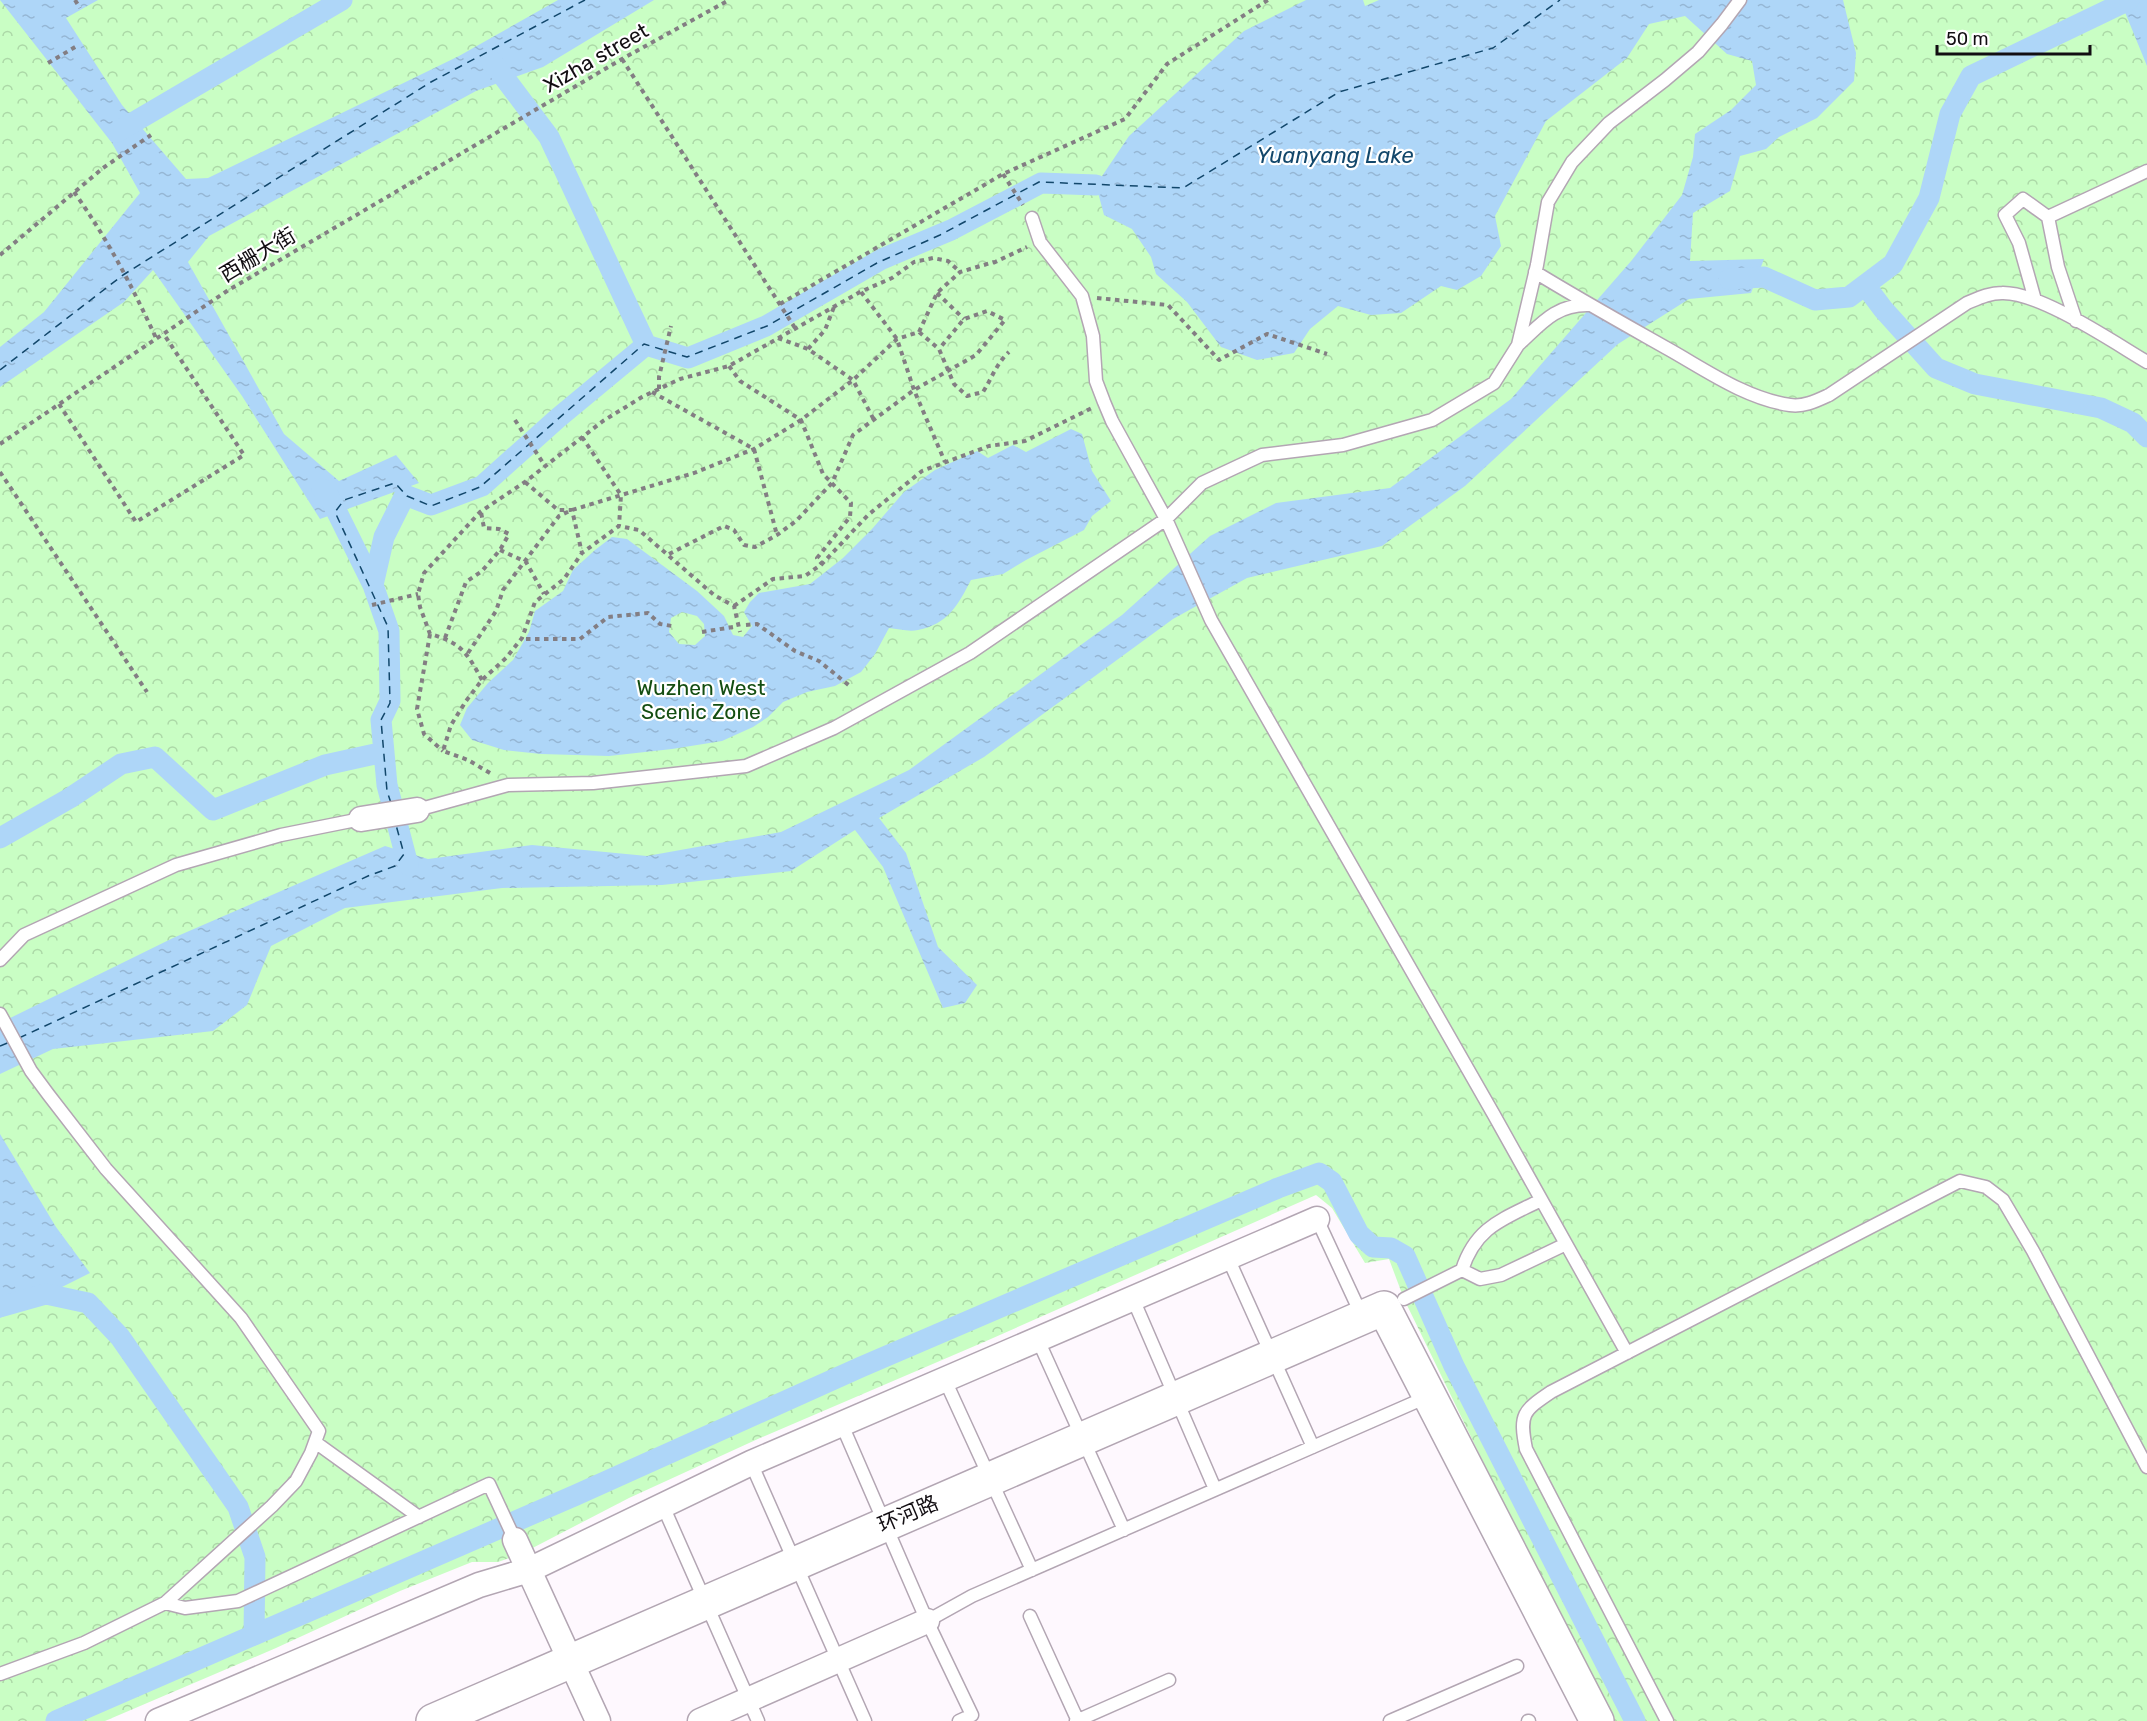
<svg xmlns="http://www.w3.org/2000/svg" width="2147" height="1721" viewBox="0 0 2147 1721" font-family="Rubik,'Noto Sans SC',sans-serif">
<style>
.park{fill:url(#park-crowns)}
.water{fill:url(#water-ripples);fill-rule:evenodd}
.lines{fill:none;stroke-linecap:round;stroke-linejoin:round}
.canal{stroke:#aed6f8;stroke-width:21}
.ferry{stroke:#12476b;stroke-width:1.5;stroke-dasharray:8 6;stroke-linecap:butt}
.lane-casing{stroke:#b3a6b3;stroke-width:15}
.street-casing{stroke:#b3a6b3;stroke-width:27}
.secondary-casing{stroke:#b3a6b3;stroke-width:36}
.path{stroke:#837e83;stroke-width:4;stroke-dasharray:4.5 4.5;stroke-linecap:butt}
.lane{stroke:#fff;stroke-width:12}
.street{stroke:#fff;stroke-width:24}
.secondary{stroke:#fff;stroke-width:33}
.labels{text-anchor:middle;stroke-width:4.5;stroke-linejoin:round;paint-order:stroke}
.street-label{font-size:21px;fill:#120e12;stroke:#fff}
.park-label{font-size:21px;fill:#144e12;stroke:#fff}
.water-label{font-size:22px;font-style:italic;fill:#12476b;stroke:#fff}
</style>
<defs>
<pattern id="park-crowns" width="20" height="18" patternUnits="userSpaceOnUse" patternTransform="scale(1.5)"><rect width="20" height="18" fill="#c9fec4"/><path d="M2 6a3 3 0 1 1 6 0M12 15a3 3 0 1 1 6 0" fill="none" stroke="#acd8a7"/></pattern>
<pattern id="water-ripples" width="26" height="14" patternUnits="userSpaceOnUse" patternTransform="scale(1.5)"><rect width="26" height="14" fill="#aed6f8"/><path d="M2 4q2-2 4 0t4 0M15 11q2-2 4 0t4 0" fill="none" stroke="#95b6d4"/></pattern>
</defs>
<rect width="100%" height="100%" fill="#fef8fe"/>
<path class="park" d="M0,0H2147V1721H1614L1507,1511L1404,1299L1389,1259L1365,1263L1332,1208L1316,1195L984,1342L760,1438L629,1498L521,1554L498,1562H472L400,1591L276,1648L105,1721H0Z"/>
<path class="water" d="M0,0H98L66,18L122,105L186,179L208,178L459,56L558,0H654L543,67L476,91L209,236L188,262L284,434L339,481L396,455L419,483L320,519L242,396L153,270L124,302L0,387V347L44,312L140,193L112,143Z
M1306,0H1363L1365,6L1379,0H1843L1856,53L1854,81L1817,118L1779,137L1766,149L1740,156L1730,191L1693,213L1690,261L1764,259L1751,293L1689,299L1618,344L1465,486L1382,546L1247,578L1173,619L984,757L879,818L906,853L938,947L977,985L965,1003L943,1008L883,867L855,830L791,871L662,885L502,888L345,908L271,946L247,1005L213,1031L53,1049L0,1074V1023L173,938L385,846L428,859L532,845L647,856L781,832L909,770L1122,615L1210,536L1276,503L1390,488L1511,399L1632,260L1682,195L1693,157L1695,134L1731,110L1756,85L1752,61L1727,54L1685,16L1649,24L1627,58L1546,121L1495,216L1501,246L1481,276L1457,290L1441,286L1401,313L1371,315L1338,306L1310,329L1294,353L1257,360L1221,347L1187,302L1156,274L1151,257L1132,229L1104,215L1096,185L1129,136L1244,31Z
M2120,0H2147V66Z
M1071,429L1082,434L1092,471L1111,501L1092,516L1084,530L1026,560L1003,574L971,580C958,605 948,624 918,630C909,632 898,629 889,628L875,654L861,672L835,686L807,692L783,702L768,717L753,727L722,741L672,749L609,756L541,754L504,750L472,740L460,725L467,708L488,683L513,660L529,632L535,611L563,591L573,570L595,550L612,537L627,539L697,591L724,616L733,635L743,637L752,626L744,612L750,602L759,593L810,584L843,558L872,529L904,492L935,470L977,451L988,458L1013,445L1026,452ZM682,612L697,616L704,624L705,636L695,645L679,644L669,632L671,618Z
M0,1134L56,1227L90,1273L0,1318Z"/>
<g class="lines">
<path class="canal" d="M491,60L549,137L646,345L688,358L766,326L882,259L951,230L1041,183L1096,185
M117,132L342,0
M1729,279L1764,277L1815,300L1849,297L1893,264L1929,198L1950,114L1971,76L2129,0
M1865,285L1883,309L1936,368L1975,384L2101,408L2133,423L2147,437
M322,489L329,496L373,585
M0,838L70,798L121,764L155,757L213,810L325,765L384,752
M408,865L387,785L381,720L390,701L389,631L373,585L384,537L405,495L431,505L482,486L558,418L646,345
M0,1307L46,1294L88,1303L120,1337L238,1507L255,1557L254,1635
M56,1721L576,1495L861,1367L1278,1188L1319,1173L1332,1182L1359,1234L1373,1247L1391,1248L1405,1256L1454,1366L1635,1721"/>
<path class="ferry" d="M0,370L123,275L431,82L585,0
M391,803L387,791L381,720L390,703L388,627L335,512L344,500L395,483L407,496L431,506L480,487L644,344L687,357L767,326L877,263L940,235L1039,182L1183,188L1339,92L1493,48L1560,0
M19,1038L368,876L395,866L404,854L396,825
M0,1046L10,1042"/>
<g class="lane-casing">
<path id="lane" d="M1032,218L1040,242L1082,296L1093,336L1096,381L1104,402L1112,421L1166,519L1211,620L1494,1115L1627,1353
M1535,272C1579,299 1624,324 1670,350C1707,371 1747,399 1790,405C1804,407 1816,401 1829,395L1967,303C1979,298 1989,293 2002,293C2040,292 2113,342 2147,362
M2035,300L2019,243L2005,215L2023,199L2048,217
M2076,321L2058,267L2048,217L2147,171
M1519,344C1541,324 1555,305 1587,305
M417,810L508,785L593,783L746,766L834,728L970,653L1166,519L1202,483L1262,455L1343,445L1432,420L1494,383L1518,345L1537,265L1548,202L1572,162L1609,123L1665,80L1698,52L1722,24L1740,0
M0,960L24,935L176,865L281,835L361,819
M0,1014L31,1071L48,1094L106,1169L241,1318L319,1431L311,1453L296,1481L272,1506L165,1603L84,1643L0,1674
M1317,1219L1362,1316
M1228,1258L1313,1447
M1462,1270L1480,1279L1501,1275L1566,1244
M1133,1299L1215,1489
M1404,1299L1462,1270C1476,1226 1504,1219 1541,1200
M1038,1340L1124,1530
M945,1380L1032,1570
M842,1425L927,1621L972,1715L959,1721
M315,1442L419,1517
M751,1463L865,1721
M663,1506L758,1721
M165,1603L185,1608L238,1601L489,1484L515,1540
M1030,1616L1078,1721
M927,1621L972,1596L1427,1397
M1076,1721L1169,1680
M1390,1721L1517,1666
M1528,1721H1529
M1667,1721L1526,1449C1519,1414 1523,1411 1551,1392L1960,1181L1986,1187L2003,1200L2033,1251L2147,1467"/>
</g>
<g class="street-casing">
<path id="street" d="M361,819L417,810
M515,1540L598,1721
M158,1721L479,1585L529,1570L751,1463L1317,1219
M700,1721L927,1621"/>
</g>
<g class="secondary-casing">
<path id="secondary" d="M433,1721L1384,1308L1597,1721"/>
</g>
<path class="path" d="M75,0L80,8
M622,59L795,328
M48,63L77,46
M1003,174L1023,205
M74,192C107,238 132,286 156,338
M0,255L103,168L151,135
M993,263L1027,247
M861,292L897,339L914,390L945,462
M937,293L964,319
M1097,298L1168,305L1219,360L1267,334L1327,354
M780,304L1003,174L1125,119L1167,64L1268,0
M919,332L937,293L960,272L994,262
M778,338L808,349L853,380L874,420
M808,349L825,330L834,307
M729,366L740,381L801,420L823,474L851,503L850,517L817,558L822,564
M659,389V377L671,326
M652,392L754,449L777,535
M59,404L136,522L244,455L163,333
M515,420L545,466
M582,437L621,495L619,526
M0,444L227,291L622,59L729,0
M0,472L147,692
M525,482L558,510H572L582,553
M500,550L526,562L544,594
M669,554L724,526L734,530L744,545L755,547L777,535L796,521L832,483L853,435L914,390L976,355L1005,320L987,311L964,319L939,349
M372,605L418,594
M734,606L773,579L805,576L822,564L868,515L922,471L989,446L1025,441L1092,408
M746,625L757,624L795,651L819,661L851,687
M702,632L733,627
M430,634L417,709L424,734L443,751
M445,638L466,582L482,571L500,550L509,534L499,529L484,528L481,512
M526,639H580L608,617L648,613L660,624L672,626
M468,653L496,611L503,590L559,516L572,510L694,473L754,449L801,420L853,380L897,339L919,332L939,349L954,384L967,396L983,392C992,378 996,364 1009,352
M482,680C467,653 462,643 430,634L420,607L418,594L424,573L480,512L525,482L603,421L642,397L680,379L729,366L860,292L892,278L914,262L933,258L948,261L960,272
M490,773L468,760L443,751L451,725L466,701L482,680L506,658L522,638L535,602L564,579L582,553L619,526L639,530L714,595L734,606L740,632"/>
<use href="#lane" class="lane"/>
<use href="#street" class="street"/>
<use href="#secondary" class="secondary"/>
</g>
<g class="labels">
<g class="street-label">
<text transform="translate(596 58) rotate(-30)" y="7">Xizha street</text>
<text transform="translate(258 255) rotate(-31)" y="7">西栅大街</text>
<text transform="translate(908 1514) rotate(-23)" y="7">环河路</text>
</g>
<g class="park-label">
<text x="701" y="695">Wuzhen West<tspan x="701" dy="24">Scenic Zone</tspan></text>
</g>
<g class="water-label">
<text x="1335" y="163">Yuanyang Lake</text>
</g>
</g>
<path d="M1937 45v9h153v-9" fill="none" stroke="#120e12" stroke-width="3"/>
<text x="1946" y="45" font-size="18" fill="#120e12" stroke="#ffffff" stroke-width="4.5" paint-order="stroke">50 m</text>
</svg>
